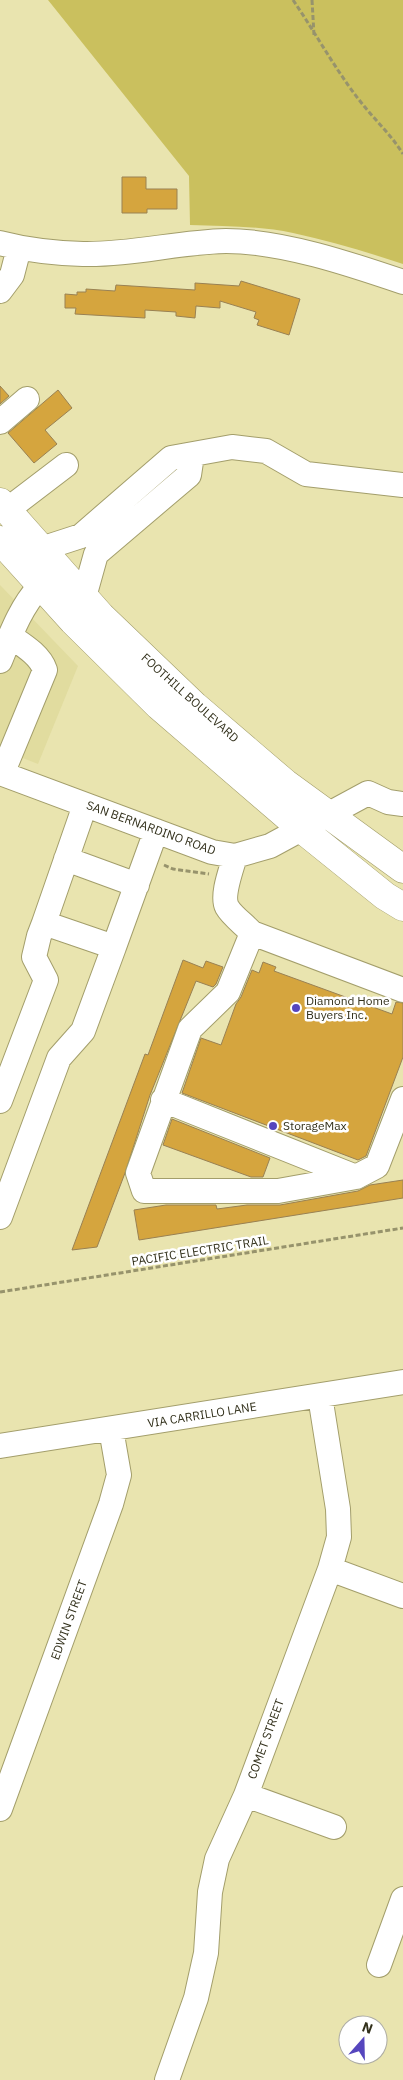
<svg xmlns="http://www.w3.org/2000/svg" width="403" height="2080" viewBox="0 0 403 2080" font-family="'IBM Plex Sans',sans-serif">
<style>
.built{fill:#e1dc9f}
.green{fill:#cac05e}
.building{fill:#d5a53e;stroke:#998153}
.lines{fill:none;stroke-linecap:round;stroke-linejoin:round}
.minor-casing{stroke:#a39e6b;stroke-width:26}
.major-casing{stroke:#a39e6b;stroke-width:29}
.path{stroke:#97936c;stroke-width:3;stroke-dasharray:5 2.5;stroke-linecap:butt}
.minor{stroke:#fff;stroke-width:24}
.major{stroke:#fff;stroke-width:28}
.poi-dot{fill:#5646be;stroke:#fff;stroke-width:2}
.labels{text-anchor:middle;stroke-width:5;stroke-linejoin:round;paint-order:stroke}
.street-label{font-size:12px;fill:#32301b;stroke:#fff}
.poi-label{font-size:12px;fill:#32301b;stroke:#fff;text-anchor:start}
</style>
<rect width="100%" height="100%" fill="#e9e4af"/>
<path class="built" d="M0,585L78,666L38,764L0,749Z"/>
<path class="green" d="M48,0H403V264C367,252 330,241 293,233C259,226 224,226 190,225L189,176Z"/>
<path class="building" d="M122,177H146V189H177V209H147V213H122Z
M241,281L300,299L289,335L257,325L259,320L254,318L256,312L220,301V308L196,306L195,318L176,316V312L145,310V318L75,314L76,308H65V294L77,295V292H86V289L115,291L116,285L195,290V283L239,286Z
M0,386L9,396L0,404Z
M58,390L72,408L45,430L57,444L34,463L8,433Z
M183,960L203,968L206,961L223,967L216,984L213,987L196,981L150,1095L125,1173L97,1247L72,1250L145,1054L148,1055Z
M263,962L276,967L274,971L392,1014L396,1002L403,1003V1057L366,1156L358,1160L182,1093L201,1038L221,1045L236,1004L241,997L252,970L259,973Z
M172,1119L270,1158L263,1177H251L163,1145Z
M403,1180V1198L139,1240L134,1210L166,1205H216L217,1209L247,1205H280L358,1191L370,1185Z"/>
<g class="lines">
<g class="minor-casing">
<path id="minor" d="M0,243C27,250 55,253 83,254C131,255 178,242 226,241C282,241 350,264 403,282
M0,291L12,275L19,248
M0,422L27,399
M7,510L66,465
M41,549L81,536L171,458L232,447L266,451L306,474L403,485
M84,597L96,554L189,475L192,455
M0,661C11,634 20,608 40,586
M0,773L212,852L235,856L270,846L368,793L388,802L403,804
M2,774L45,670C40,655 23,645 10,636
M85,805L44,923L114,947L156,831
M235,856C232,868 221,895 227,907C232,916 245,925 252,933L228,992L190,1029L138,1173L144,1191H278L356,1177L377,1166L403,1099
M66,859L137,885
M252,933L403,990
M163,1100L356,1177
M0,1101L46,980L34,957L39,936L44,923
M0,1217L59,1058L83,1031L114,947
M0,1446L403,1382
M330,1569L403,1596
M246,1795L334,1827
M0,1809L111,1504L119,1475L111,1429
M379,1965L403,1899
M167,2080L196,1998L206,1953L210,1892L217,1859L246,1795L330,1569L339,1537L338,1509L320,1396"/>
</g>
<g class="major-casing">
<path id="major" d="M0,502L101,616L195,706L285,783L403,869
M0,540L73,621L159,706L303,830L385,896L403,907"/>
</g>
<path class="path" d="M293,0C317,35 337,73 364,106C377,122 392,136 403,154
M312,0L314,35
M164,865L173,869L209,874
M0,1292L403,1228"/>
<use href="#minor" class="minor"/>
<use href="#major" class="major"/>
</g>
<g class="poi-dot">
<circle cx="296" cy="1008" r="5"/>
<circle cx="273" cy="1126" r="5"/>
</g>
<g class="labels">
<g class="street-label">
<text transform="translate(190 698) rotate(42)" y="4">FOOTHILL BOULEVARD</text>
<text transform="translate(151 828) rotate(20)" y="4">SAN BERNARDINO ROAD</text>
<text transform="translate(200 1251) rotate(-9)" y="4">PACIFIC ELECTRIC TRAIL</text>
<text transform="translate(202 1415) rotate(-9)" y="4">VIA CARRILLO LANE</text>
<text transform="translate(69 1620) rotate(-70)" y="4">EDWIN STREET</text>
<text transform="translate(266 1739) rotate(-70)" y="4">COMET STREET</text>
</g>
<g class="poi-label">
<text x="306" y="1005">Diamond Home<tspan x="306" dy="14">Buyers Inc.</tspan></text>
<text x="283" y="1130">StorageMax</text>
</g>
</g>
<g transform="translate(363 2040) rotate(20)"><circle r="24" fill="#ffffff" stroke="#adaca4"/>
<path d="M0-4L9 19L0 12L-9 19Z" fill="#5646be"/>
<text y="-8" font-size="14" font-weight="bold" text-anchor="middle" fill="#32301b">N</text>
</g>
</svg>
